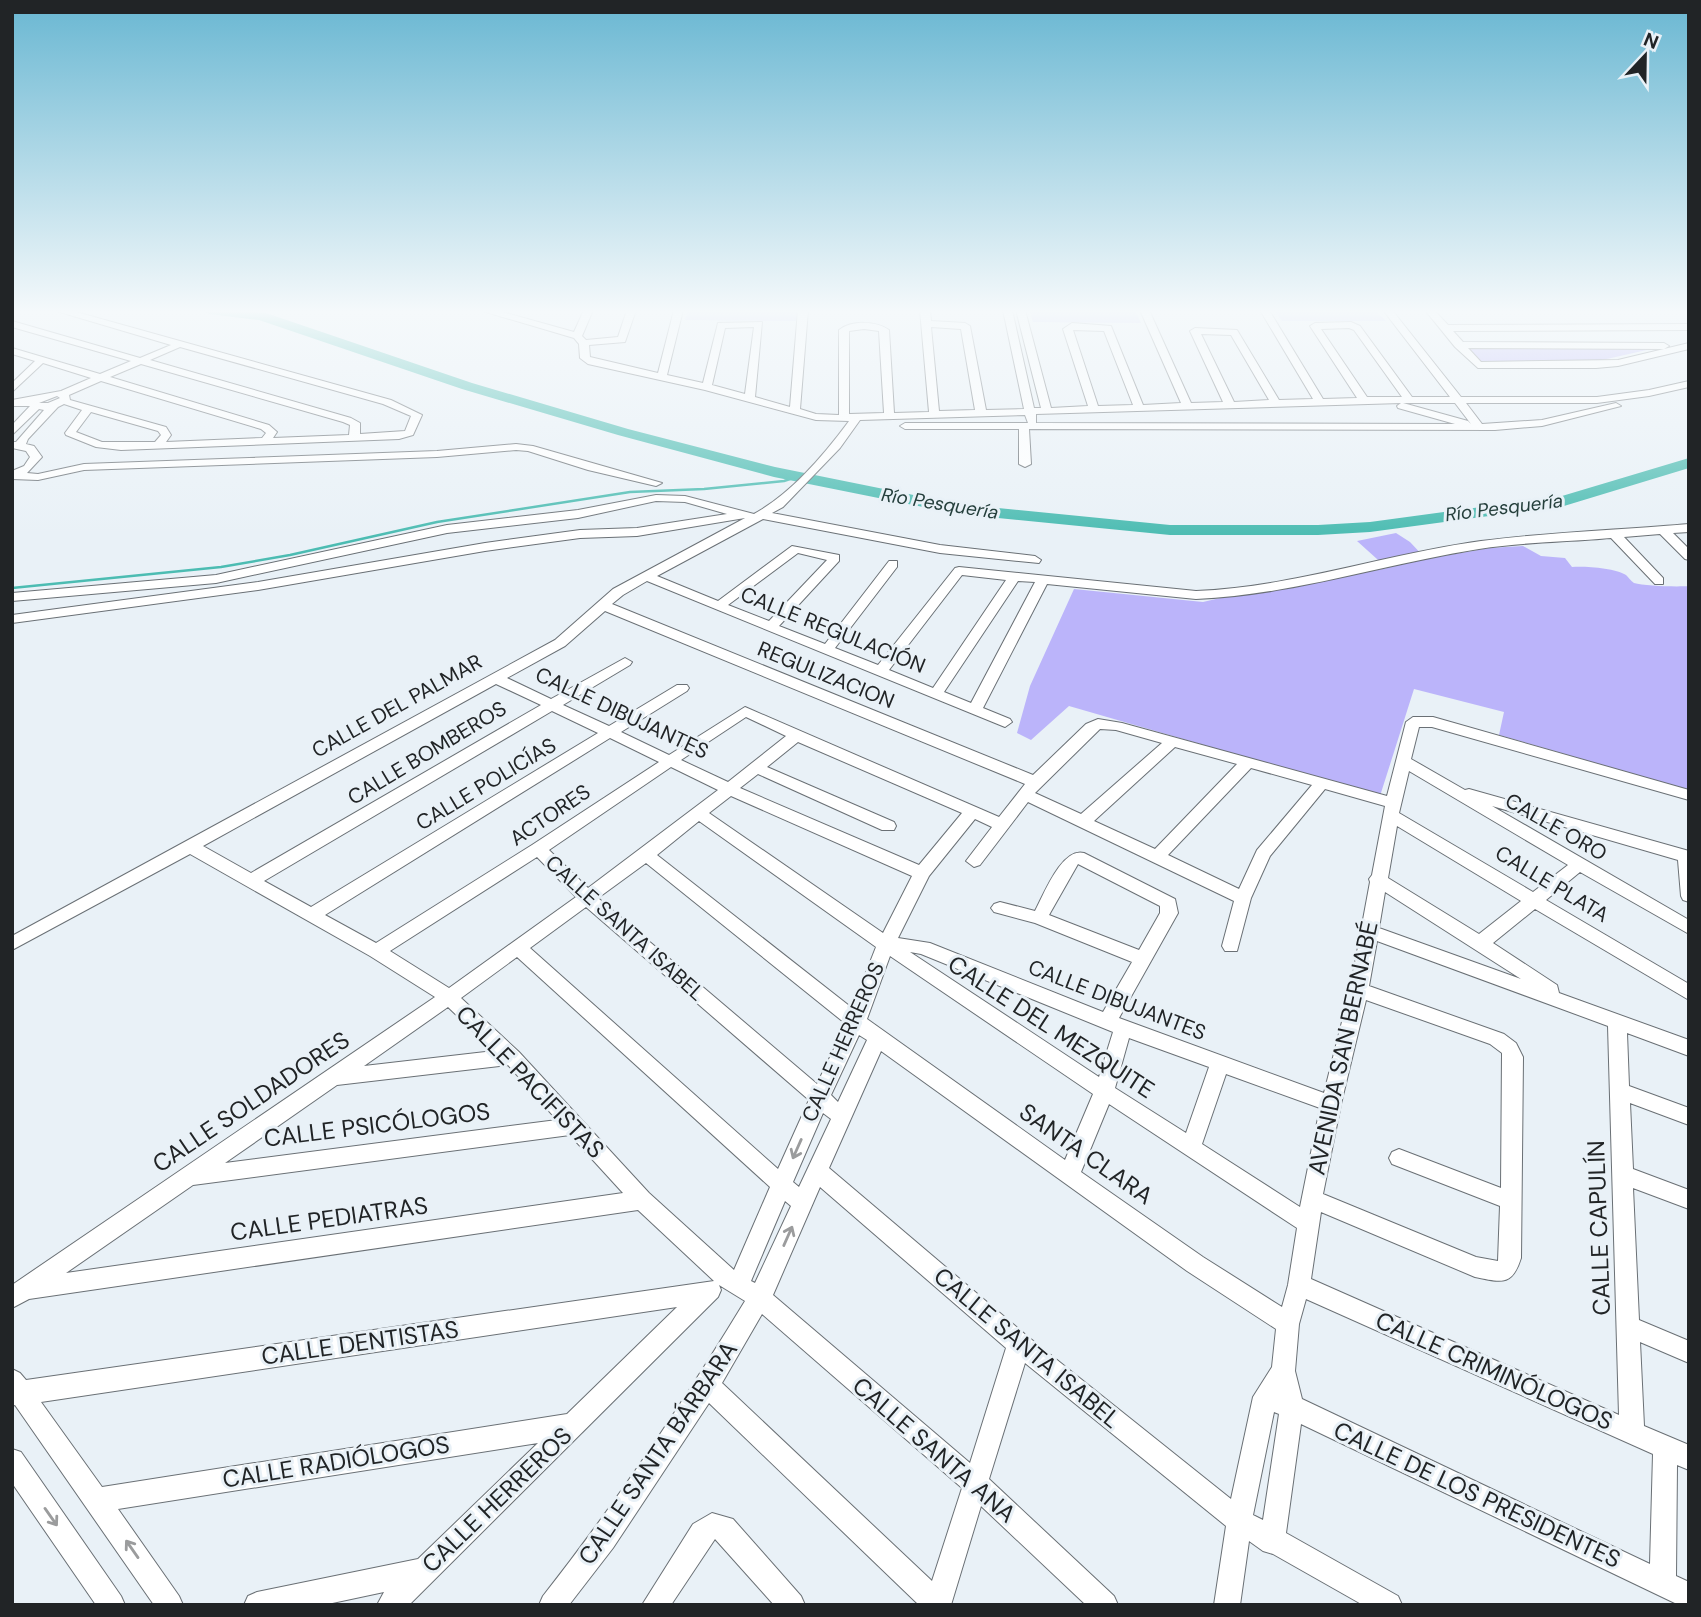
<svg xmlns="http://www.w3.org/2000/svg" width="1701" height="1617" viewBox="0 0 1701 1617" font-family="'DM Sans',sans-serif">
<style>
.green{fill:#bbb4fa}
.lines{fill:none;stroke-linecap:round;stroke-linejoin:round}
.stream{stroke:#4cbcb2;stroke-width:2.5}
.river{fill:#4cbcb2;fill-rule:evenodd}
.minor-casing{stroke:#6a7075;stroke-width:2}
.minor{fill:#fff;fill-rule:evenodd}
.oneway{stroke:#9b9c9d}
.labels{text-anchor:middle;stroke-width:6;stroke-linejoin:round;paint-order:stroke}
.far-water-label{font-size:19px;font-style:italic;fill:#26403d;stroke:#e9f1f7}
.street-label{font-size:21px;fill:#212426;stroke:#e9f1f7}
.near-street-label{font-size:24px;fill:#212426;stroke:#e9f1f7}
</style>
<rect width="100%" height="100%" fill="#e9f1f7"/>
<path class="green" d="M688,311L798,312L796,321L685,320Z
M1030,311L1136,312L1141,323L1033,322Z
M1376,311L1386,321H1282L1275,312Z
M1468,349H1651L1598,361L1478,362Z
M1396,533L1410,542L1426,559L1489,548L1523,546L1541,556L1565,558L1572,567C1585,566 1615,568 1626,575C1628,577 1631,581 1634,583C1644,586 1677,587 1689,586V790L1499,735L1504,712L1414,689L1380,796L1069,706L1031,740L1017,733L1030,686L1074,589L1203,602L1263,588L1307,584L1387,568L1357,541Z"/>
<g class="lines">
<path class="stream" d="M12,588L221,567L290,555L437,522L630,492L704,489L784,481L796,477"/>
<path class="river" d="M203,310L266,313L472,383L628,429L775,467L958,504L1170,525H1318L1370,522L1562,496L1689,458V468L1564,506L1370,532L1318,535H1170L958,514L774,477L618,435L462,389L259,320L209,314Z"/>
<g class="minor-casing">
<path id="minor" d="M53,310H69L391,400L422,415L413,435L399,439L121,450L96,447L66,435L65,433L82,410L64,404L58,407L28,439L26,444L34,446L42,457L27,473L38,474L84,464L437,451L516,444L533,446L662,483L656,486L588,470L528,451L516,450L437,457L84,470L38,480L12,479V471L24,466L30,457L26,451L12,448V442H16L44,410L39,409L12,435V425L30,406H12V400L61,391L91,378L43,363L12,392V383L35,361L12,354V348L100,374L131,361L12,327V321L140,358L171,345ZM180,347L383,404L411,416L405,431L360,434V423L351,418L150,360ZM141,364L343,422L350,425L349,435L273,438L277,432L269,425L110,377ZM101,381L261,429L266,433L262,438L166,442L171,435L166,427L70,400L69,395ZM57,396L60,398L48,403H39ZM91,412L158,431L161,435L155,442H102L76,432Z
M479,310H495L574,332L584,310H593L582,336L586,340L618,337L627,310H636L625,342L589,345L590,357L658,373L674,310H683L667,375L703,383L718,323L762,322L755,397L790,407L798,310H808L800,409L816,414L839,415V330C852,320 876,321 889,330L894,413L929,412L920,310H930L931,321L965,323L970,326L986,410L1024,409L1003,310H1012L1034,408H1041L1016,310H1025L1051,408L1088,406L1063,329L1072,323L1111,326L1143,405L1181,403L1140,310H1149L1191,403L1223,402L1190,331L1195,328L1237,330L1279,400L1313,399L1260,310H1269L1323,399L1357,398L1310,326L1315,323L1351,322L1360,326L1412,397H1450L1383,310H1392L1461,397H1597L1649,390L1689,381V387L1649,396L1597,403H1466L1482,424L1542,420L1616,403L1621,406L1542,426L1495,430L1029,429L1031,464L1025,467L1019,464V429H905L900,426L905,423H1028L1025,415L860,420L840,448L783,507L772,513L940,545L1035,556L1041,560L1039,563L940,553L763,519L657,576L718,601L792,546L839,555V561L779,626L825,644L889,561H897V567L835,648L878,665L955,568L959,567L1196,591C1293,587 1385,554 1481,541C1550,532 1620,530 1689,524V532L1673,533L1689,549V560L1685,559L1660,534L1624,537L1663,578V584H1655L1611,538C1567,542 1522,542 1479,549C1384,564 1292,595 1196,599L1047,584L983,708L1010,719L1012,722L1005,727L647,581L623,595L612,604L1033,775L1086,724L1098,719L1122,723L1387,796L1406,722L1413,717H1433L1689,790V800L1432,727H1419L1411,759L1465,790L1469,789L1689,851V902L1683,900L1681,896L1678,860L1492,806L1689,920V934L1580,872L1546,900L1689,984V1000L1535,909L1493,943L1557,985L1559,993L1689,1040V1056L1627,1033L1629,1086L1689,1108V1125L1630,1103L1633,1169L1689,1190V1209L1633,1188L1639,1320L1689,1341V1363L1640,1342L1644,1426L1689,1445V1470L1677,1465L1676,1576L1689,1582V1605H1679L1301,1424L1286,1533L1398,1596L1402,1605H1363L1273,1554L1263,1551L1249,1541L1240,1605H1214L1226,1526L1025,1363L989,1479L1114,1596L1118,1605H1086L981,1506L951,1605H919L709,1403L613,1548L569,1605H539L543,1596C617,1502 683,1403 745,1301L719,1285L721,1290L718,1297L409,1605H377L384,1592L323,1605H244L248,1596L257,1592L418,1559L538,1443L118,1509L179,1596L183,1605H154L15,1405L12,1406V1369L20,1373L26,1380L714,1281L638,1210L29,1299L12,1308V1285L435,997L370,956L190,854L12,950V936L555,640L613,589L745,518L637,536L580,538L485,551L258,590L12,623V615L258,582L485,543L580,530L637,528L727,514L685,502L656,501L578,518L447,533L216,583L12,601V593L216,575L447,525L578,510L656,495L685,496L754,514C792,493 824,455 849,421L816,420L705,390L588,364L580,358L579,344L574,338ZM754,327L745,394L712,385L725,328ZM931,327L961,329L975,410L939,411ZM1349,328L1354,330L1402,397H1367L1321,329ZM864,329L879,331L884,413L849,414V331ZM1073,330L1104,331L1133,405L1098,406ZM1201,334L1231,335L1269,400L1234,402ZM1401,403L1397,406L1398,408L1455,424L1036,423V414ZM1403,403H1455L1471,424L1468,421ZM798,553L827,560L769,621L728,605ZM962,575L1006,580L933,688L889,670ZM1018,581L1035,582L971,703L944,692ZM605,611L1025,784L999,817L745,707L669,755L621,732L687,691L689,688L687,685H677L609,726L563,705L630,665L632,662L625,658L551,699L507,678L565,646ZM496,684L541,705L251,873L203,846ZM552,711L598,733L311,907L264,881ZM746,717L786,736L728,782L681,760ZM1100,729L1116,730L1162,743L1081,814L1035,793ZM610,738L659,762L532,845L376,943L325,915ZM798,742L962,813L919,865L740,788L758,774L882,830H894L896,826L894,822L767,767ZM1175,747L1237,764L1155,849L1094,821ZM671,767L718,790L588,888L549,850ZM1251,768L1312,785L1257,850L1239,889L1168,855ZM1409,771L1568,865L1533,892L1399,813ZM1325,789L1385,806L1372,875L1369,879L1370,882L1350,990L1324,1093L1119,1018L1178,913L1175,899L1084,853C1062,847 1044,894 1035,911L1000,902L994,904L991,908L994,912L1035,923L1132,962L1103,1012L930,943L898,938L929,876L975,819L992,827L966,861L974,867L980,865L1028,802L1234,901L1222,946L1225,951H1237L1251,898L1270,856ZM731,796L912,876L883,933L709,813ZM699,821L876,947L852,1008L657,855ZM1397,826L1521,901L1479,934L1388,878ZM537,857L576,897L449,988L390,951ZM646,863L846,1024L817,1084L598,898ZM1078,864L1160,906V913L1139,950L1049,915ZM1385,892L1521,979L1379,928ZM586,907L809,1100L778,1169L530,948ZM1377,941L1608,1026L1619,1415L1311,1279L1321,1212L1475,1277C1501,1282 1512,1287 1521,1258L1523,1057L1516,1043L1504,1034L1369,986ZM910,952L921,954L1113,1032L1099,1077ZM890,956L1093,1094L1065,1160L867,1019ZM517,957L770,1187L734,1270L649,1193L519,1052L461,998ZM1366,1000L1490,1044L1502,1053L1501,1188L1399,1149L1392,1152L1389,1158L1392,1164L1500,1206L1498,1261L1476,1257L1323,1194L1341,1104ZM448,1007L494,1051L364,1066ZM859,1035L867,1040L838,1102L831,1095ZM1129,1038L1209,1067L1186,1133L1115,1088ZM881,1051L1187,1271L1276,1329L1272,1367L1253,1397L1231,1499L1027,1336L829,1168ZM508,1065L557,1120L225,1163L337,1085ZM1226,1074L1320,1108L1300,1207L1202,1144ZM1109,1104L1297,1228L1288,1285L1282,1307L1203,1257L1081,1172ZM823,1113L831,1119L799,1187L793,1182ZM570,1135L623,1193L66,1273L193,1185ZM820,1187L1006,1348L970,1463L773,1295ZM785,1201L791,1206L755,1283L751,1281ZM1306,1299L1653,1454L1650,1564L1302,1399L1295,1371L1299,1324ZM677,1307L567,1414L102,1487L41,1402ZM762,1314L962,1488L932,1581L722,1383ZM1274,1412L1279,1414L1263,1520L1253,1515Z
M1425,310H1434L1448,325L1689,324V330L1453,331L1463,342L1664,343L1669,346L1664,349L1468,348L1481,362L1618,360L1689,343V349L1618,366L1596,368H1478L1455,347Z
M12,1449L21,1452L121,1596L125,1605H96L12,1483Z
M712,1513L733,1519L801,1596L805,1605H774L715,1539L671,1605H642L693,1524Z"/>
</g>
<use href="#minor" class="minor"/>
</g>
<defs><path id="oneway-shaft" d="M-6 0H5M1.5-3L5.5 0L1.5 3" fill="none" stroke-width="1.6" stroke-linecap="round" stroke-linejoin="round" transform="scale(1.75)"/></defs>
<g class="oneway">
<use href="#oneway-shaft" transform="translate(797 1149) rotate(114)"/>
<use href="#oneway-shaft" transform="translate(788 1236) rotate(-66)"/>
<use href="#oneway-shaft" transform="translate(51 1517) rotate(55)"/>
<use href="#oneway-shaft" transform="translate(132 1549) rotate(-125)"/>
</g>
<linearGradient id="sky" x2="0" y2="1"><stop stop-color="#69b7d2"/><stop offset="0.58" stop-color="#f5f9fb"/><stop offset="1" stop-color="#f5f9fb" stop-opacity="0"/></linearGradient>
<rect width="1701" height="537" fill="url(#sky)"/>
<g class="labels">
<g class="far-water-label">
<text transform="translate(940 503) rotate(9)" y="7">Río Pesquería</text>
<text transform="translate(1504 507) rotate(-7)" y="7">Río Pesquería</text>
</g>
<g class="street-label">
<text transform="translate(833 630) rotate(22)" y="7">CALLE REGULACIÓN</text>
<text transform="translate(826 675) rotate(22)" y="7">REGULIZACION</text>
<text transform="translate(397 706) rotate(-29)" y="7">CALLE DEL PALMAR</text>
<text transform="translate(622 713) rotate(25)" y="7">CALLE DIBUJANTES</text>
<text transform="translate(427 753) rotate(-31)" y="7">CALLE BOMBEROS</text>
<text transform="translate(486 784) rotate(-31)" y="7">CALLE POLICÍAS</text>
<text transform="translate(550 815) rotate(-34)" y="7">ACTORES</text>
<text transform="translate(1556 827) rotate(30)" y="7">CALLE ORO</text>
<text transform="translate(1552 884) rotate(31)" y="7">CALLE PLATA</text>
<text transform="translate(625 928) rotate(42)" y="7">CALLE SANTA ISABEL</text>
<text transform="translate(1117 1000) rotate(21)" y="7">CALLE DIBUJANTES</text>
<text transform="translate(843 1042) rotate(-66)" y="7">CALLE HERREROS</text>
</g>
<g class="near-street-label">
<text transform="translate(1051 1027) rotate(33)" y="8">CALLE DEL MEZQUITE</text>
<text transform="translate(1343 1048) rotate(-78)" y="8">AVENIDA SAN BERNABÉ</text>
<text transform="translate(530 1082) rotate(46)" y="8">CALLE PACIFISTAS</text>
<text transform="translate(251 1102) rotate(-34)" y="8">CALLE SOLDADORES</text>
<text transform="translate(377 1125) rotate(-7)" y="8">CALLE PSICÓLOGOS</text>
<text transform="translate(1086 1154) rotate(35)" y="8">SANTA CLARA</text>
<text transform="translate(329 1219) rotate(-8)" y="8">CALLE PEDIATRAS</text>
<text transform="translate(1599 1228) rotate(-92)" y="8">CALLE CAPULÍN</text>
<text transform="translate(360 1343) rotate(-8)" y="8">CALLE DENTISTAS</text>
<text transform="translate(1027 1348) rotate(40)" y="8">CALLE SANTA ISABEL</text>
<text transform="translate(1494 1371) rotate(24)" y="8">CALLE CRIMINÓLOGOS</text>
<text transform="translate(934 1450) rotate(41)" y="8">CALLE SANTA ANA</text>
<text transform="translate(658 1453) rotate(-56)" y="8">CALLE SANTA BÁRBARA</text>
<text transform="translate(336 1462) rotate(-9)" y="8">CALLE RADIÓLOGOS</text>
<text transform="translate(1477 1495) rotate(25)" y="8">CALLE DE LOS PRESIDENTES</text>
<text transform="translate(497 1500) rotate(-44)" y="8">CALLE HERREROS</text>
</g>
</g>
<rect width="1701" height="1617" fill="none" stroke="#212426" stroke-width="28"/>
<g transform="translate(1645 56) rotate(22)" stroke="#e9f1f7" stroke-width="5" paint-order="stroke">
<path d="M0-5L12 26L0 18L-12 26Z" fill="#212426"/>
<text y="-10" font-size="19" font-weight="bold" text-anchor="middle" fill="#212426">N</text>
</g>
</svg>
